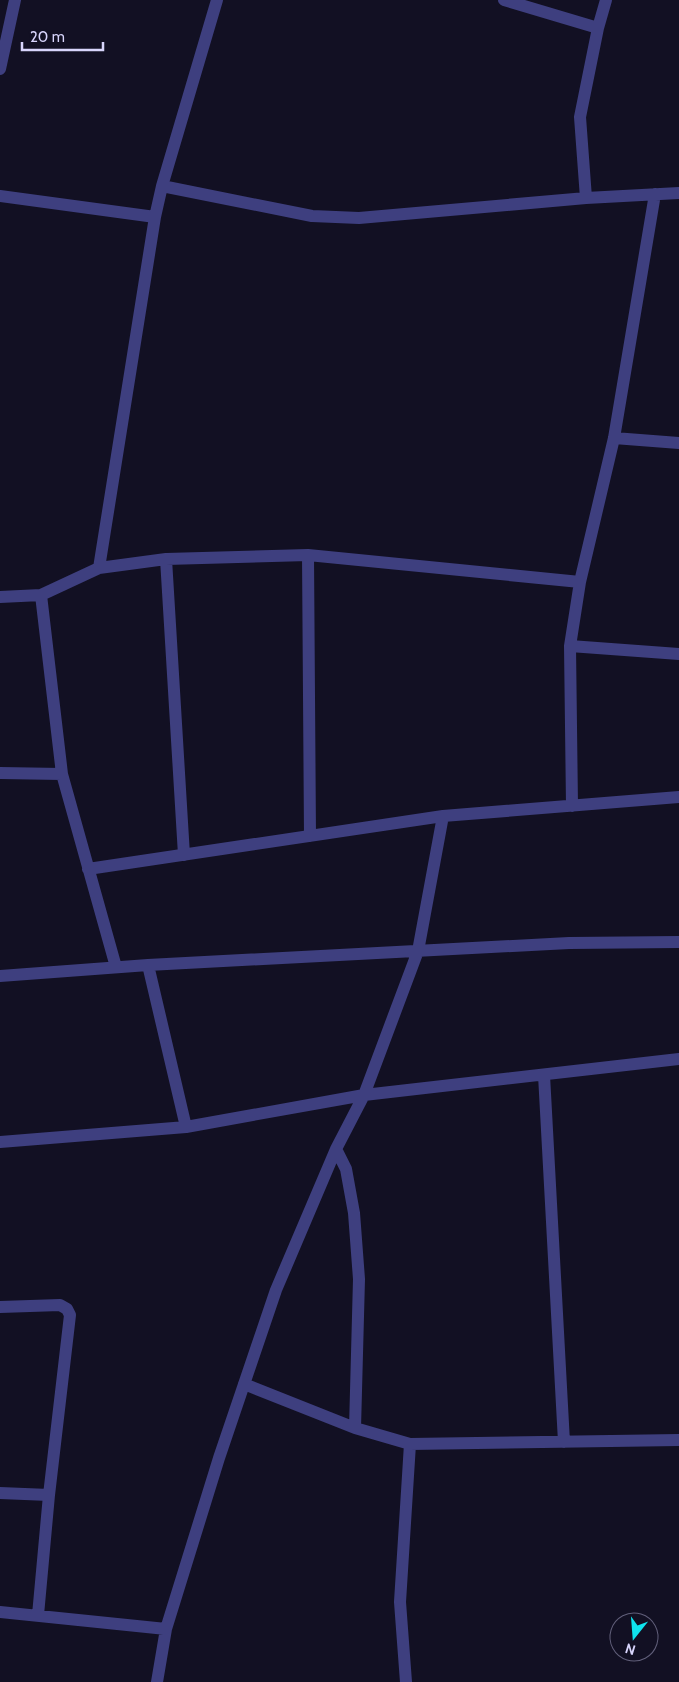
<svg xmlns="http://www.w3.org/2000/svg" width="679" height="1682" viewBox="0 0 679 1682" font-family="Cabin,sans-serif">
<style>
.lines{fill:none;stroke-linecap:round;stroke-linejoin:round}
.street{stroke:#3e3f7f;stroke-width:12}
</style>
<rect width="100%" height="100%" fill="#121023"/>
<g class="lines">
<path class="street" d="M504,0L598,28
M0,69L15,0
M162,186L312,216L359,218L586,198L679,193
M0,196L155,217
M586,198L580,117L598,28L606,0
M614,438L679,443
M308,555L310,836
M166,559L184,855
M99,568L155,217L162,186L217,0
M41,595L99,568L166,559L308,555L580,582
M0,597L41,595L62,774L116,967
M570,646L679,654
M0,773L62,774
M572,806L570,646L580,582L614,438L655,194
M88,869L443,816L679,797
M148,965L186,1127
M0,976L148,965L569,943L679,942
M544,1075L564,1442
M0,1142L186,1127L364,1095L679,1059
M336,1149L346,1169L354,1213L359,1279L355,1428
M0,1307L60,1305L67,1309L70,1315L49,1495L38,1615
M244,1384L355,1428L410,1444L679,1440
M0,1493L49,1495
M0,1612L166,1629
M157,1682L166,1629L219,1458L276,1290L336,1149L364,1095L418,951L443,816
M406,1682L400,1602L410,1444"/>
</g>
<g transform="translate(634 1637) rotate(197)"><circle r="24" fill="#121023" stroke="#615f7a"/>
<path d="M0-4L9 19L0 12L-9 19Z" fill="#0fe3ee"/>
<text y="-8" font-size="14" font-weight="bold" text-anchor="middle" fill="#d8d5fc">N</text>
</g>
<path d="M22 42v8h81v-8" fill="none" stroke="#d8d5fc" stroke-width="2.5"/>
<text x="30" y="42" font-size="15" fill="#d8d5fc" stroke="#121023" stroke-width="4" paint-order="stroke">20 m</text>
</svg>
